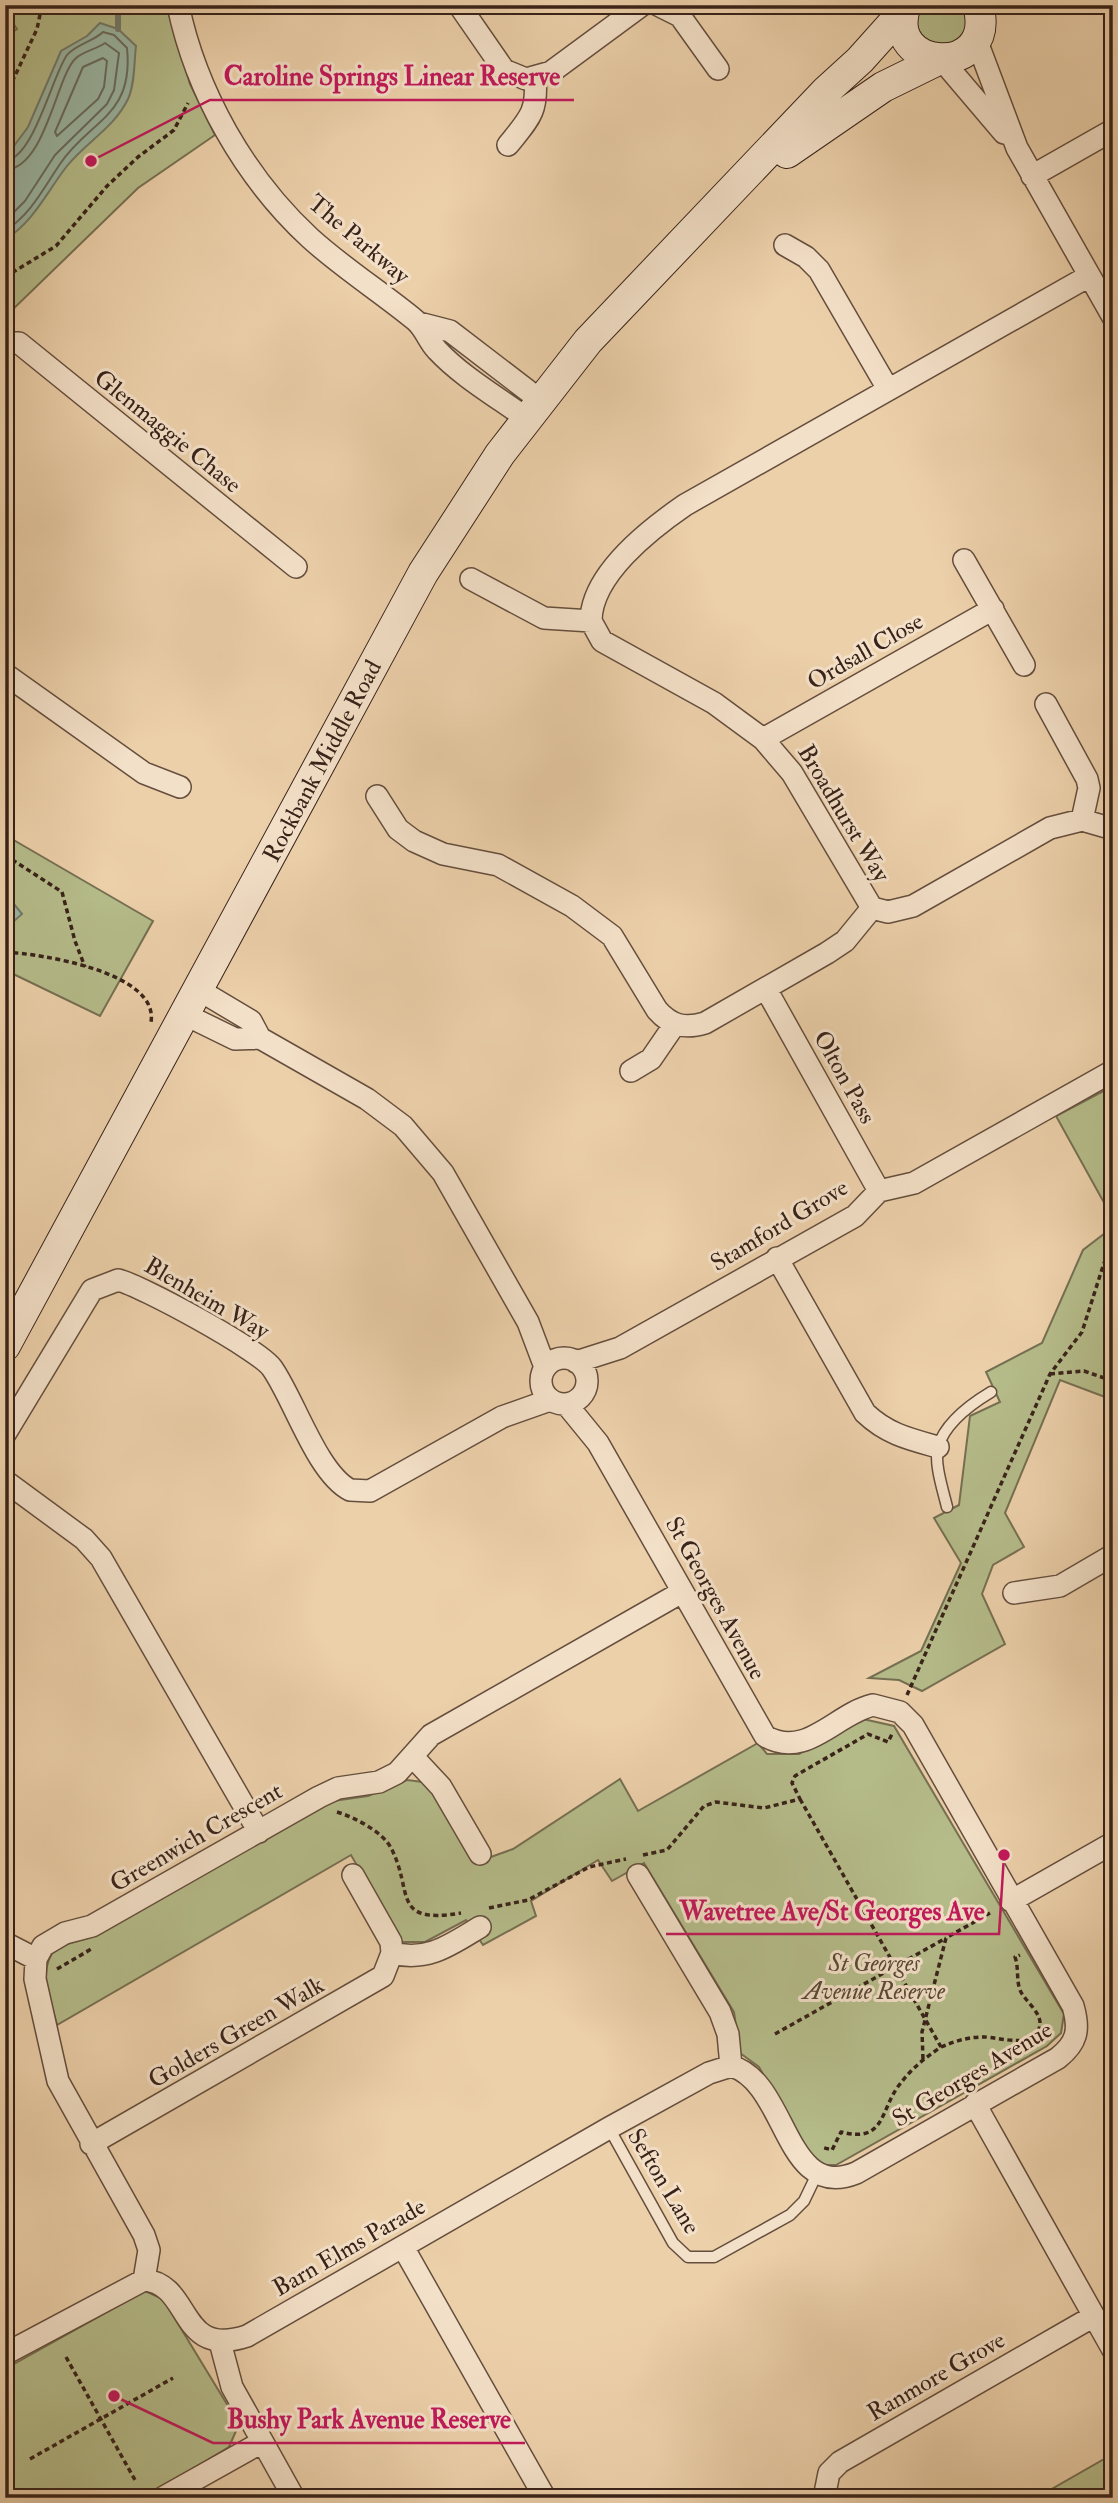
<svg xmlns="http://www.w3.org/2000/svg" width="1118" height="2503" viewBox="0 0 1118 2503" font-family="'IM FELL Double Pica',serif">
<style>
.green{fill:#b5bc8a;stroke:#766f52;stroke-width:2}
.water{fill:#9ab7a4;stroke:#737b6c;stroke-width:2}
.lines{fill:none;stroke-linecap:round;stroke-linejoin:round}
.shore{stroke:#696c5e;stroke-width:2}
.stream{stroke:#737b6c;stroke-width:6}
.lane-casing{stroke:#654e3d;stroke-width:13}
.street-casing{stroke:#654e3d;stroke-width:24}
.secondary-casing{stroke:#382219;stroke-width:32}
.path{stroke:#382219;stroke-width:3.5;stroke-dasharray:5 3.5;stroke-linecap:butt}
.lane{stroke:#f3e0c8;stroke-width:10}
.street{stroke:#f3e0c8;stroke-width:21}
.secondary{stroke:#f3e0c8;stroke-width:30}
.labels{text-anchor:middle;stroke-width:6;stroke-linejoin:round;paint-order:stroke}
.street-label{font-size:24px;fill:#382219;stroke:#f3e0c8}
.park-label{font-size:24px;font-style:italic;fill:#574835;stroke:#f3e0c8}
.leader{fill:none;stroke:#c2185b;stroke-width:2.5}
.callout-dot{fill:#c2185b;stroke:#f3e0c8;stroke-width:2.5}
.callout-label{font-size:26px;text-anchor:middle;font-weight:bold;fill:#c2185b;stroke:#f3e0c8;stroke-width:6;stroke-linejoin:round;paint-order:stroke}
</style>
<rect width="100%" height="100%" fill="#ecd0aa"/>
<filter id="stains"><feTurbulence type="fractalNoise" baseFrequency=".00286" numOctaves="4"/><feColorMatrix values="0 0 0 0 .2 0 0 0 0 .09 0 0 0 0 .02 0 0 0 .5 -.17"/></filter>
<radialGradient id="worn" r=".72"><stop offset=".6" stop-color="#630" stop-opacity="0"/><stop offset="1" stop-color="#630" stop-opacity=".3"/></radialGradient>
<path class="green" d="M5,5H166L190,84L215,135L138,188L5,317V37L17,29L5,12Z
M921,5H963C974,23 964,35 950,46L926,42C917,30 912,19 921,5Z
M5,835L153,921L100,1016L5,970Z
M1113,1086V1219L1056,1116Z
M1113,1227V1303L1104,1308L1113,1325V1400L1060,1380L1005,1513L1024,1547L993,1565L982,1594L1005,1644L922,1691L899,1680L869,1678L921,1651L961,1563L934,1518L959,1505L970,1416L1000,1402L986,1372L1042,1343L1083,1250Z
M863,1719L894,1726L1064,2014L1061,2033L1047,2046L836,2165H823L810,2157L759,2067L740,2053L734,2012L644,1863L612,1881L598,1860L531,1901L536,1916L483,1945L466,1920L425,1942H401L351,1855L57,2025C50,1998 36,1969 57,1947L92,1937L333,1801L368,1796L407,1780L423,1782L433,1792L474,1863L513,1849L620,1779L638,1811L758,1743L767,1754H799Z
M5,1970L12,1974L13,2019L5,2022Z
M145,2291L163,2299L239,2424L229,2447L144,2498H15L5,2480V2369Z
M1113,2454V2498H1036Z"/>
<path class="water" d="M100,23L118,29L136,46C134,62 135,84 128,99C114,128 86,142 67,166C46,193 35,220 5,240V158L28,127L61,51L87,36Z
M5,893L22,914L5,929Z"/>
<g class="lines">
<path class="shore" d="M103,58L107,61L104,87L98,99L57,136L55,132L83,67Z
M5,161C34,158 52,76 67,55C75,45 94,41 103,32L114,35L127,48C134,117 89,120 60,164C43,189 31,214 5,231
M5,170C46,168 56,76 76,58C84,51 97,49 105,43L119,53L114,90L107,104L55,155L25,201L5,221"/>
<path class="stream" d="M118,29V5
M5,1994H12"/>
<g class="lane-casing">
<path id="lane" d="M947,1507C943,1490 934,1464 938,1447C945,1423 971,1404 991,1392
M609,2128L673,2243L688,2257H714L790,2215L804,2201L817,2174"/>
</g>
<g class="street-casing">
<path id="street" d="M178,5C196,92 245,178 310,238C343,268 381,292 415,320C425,328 428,341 437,350C461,376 497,397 526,418
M459,5L504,70L526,79L551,72L642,5
M658,5L680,16L718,69
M976,39L1017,148L1113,317
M942,60L1004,133
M508,145C529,119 538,112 535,78
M1032,176L1113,130
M785,245L806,257L819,270L888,389
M1089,276L685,505C650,529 591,575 591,621L602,641L714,703L763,739L792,773L872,908L888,912L913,906L1050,828L1082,820L1113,829
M419,323L450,331L540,400
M5,343H19L296,567
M964,560L1024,665
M471,579L544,618L591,621
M5,674L144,773L180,787
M1046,704L1087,779L1089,788L1082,820
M763,739L993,609
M377,796L398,829L414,841L443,854L498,865L572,906L612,936L657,1010C671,1026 685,1029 705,1023L827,953L845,941L872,908
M766,989L879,1191
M199,990L251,1021L260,1038L367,1099L403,1126L443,1173L528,1322L545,1367
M186,1015L235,1039L260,1038
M631,1071L651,1059L675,1024
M777,1258L865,1413C887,1434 909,1439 938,1447
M541 1381a23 23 0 1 1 46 0a23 23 0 1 1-46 0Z
M576,1362L620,1348L855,1216L879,1191L914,1183L1113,1071
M567,1405L598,1443L765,1736C806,1760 835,1714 873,1705L900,1712L913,1725L1073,2006C1080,2030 1077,2043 1058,2058L856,2173C784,2202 788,2082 731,2066L728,2034L720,2012L638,1875
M5,1434L92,1290L118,1280C140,1285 260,1350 272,1368C294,1399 317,1473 350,1490L370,1491L502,1417L550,1400
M5,1481L84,1539L101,1558L259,1832
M1014,1593L1060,1586L1113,1555
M413,1757L441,1787L480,1854
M1011,1901L1113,1843
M5,1943L36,1959
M392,1953C428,1962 450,1945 480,1927
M975,2104L1113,2350
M91,2144L383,1976L392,1953L391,1942L353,1875
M403,2247L545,2498
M144,2280L149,2250L144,2235L58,2081L35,1979L36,1959L43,1946L65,1933L92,1926L319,1797L338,1788L379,1782L397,1773L431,1735L682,1592
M220,2342L232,2387L294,2498
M5,2354L144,2280C193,2284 177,2359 247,2336L609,2128L709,2073L731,2066
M164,2497L262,2442
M824,2498L829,2473L840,2462L1094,2316"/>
</g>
<g class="secondary-casing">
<path id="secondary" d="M906,5C881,72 999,80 978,5
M787,153L883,87L938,60
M5,1346L423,573L500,454L588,341L826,91L860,60L903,12"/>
</g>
<path class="path" d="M5,97L37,29L42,5
M5,277L56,246L107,186L138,157L174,130L188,103
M5,855L62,892L75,941L85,967
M5,952C41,954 159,972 151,1022
M1050,1374L1084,1371L1113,1381
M907,1695L1050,1374L1082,1332L1104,1263L1113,1248
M800,1799L941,2047C923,2059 909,2071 897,2088C880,2113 884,2143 841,2132L832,2150L821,2147
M337,1812C354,1817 383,1832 391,1848C414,1891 390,1925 461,1913
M643,1855L667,1850L704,1806L716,1802L764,1808L800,1799L792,1783L795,1776L868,1734L888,1742L893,1732
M489,1908L528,1900L589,1867L626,1859
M57,1969L93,1948
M775,2034L946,1938
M941,2047C955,2041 968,2037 984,2037C999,2037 1039,2051 1040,2023C1040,2011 1024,2000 1020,1990C1016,1979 1019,1968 1015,1957L1020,1955
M923,2059L922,2032L946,1938L990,1913
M66,2357L135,2480
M30,2459L173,2378
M1103,2498L1113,2489"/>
<use href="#lane" class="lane"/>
<use href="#street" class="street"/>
<use href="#secondary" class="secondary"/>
</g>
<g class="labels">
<g class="street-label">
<text transform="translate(359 239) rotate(40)" y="8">The Parkway</text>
<text transform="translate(168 431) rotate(39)" y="8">Glenmaggie Chase</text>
<text transform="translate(865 651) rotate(-30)" y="8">Ordsall Close</text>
<text transform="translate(322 761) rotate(-62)" y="8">Rockbank Middle Road</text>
<text transform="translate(844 813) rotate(59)" y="8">Broadhurst Way</text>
<text transform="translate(845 1077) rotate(61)" y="8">Olton Pass</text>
<text transform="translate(779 1225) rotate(-31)" y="8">Stamford Grove</text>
<text transform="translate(207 1298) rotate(30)" y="8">Blenheim Way</text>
<text transform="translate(716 1598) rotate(61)" y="8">St Georges Avenue</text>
<text transform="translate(196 1837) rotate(-30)" y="8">Greenwich Crescent</text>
<text transform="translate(236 2032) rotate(-30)" y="8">Golders Green Walk</text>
<text transform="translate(972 2074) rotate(-31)" y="8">St Georges Avenue</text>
<text transform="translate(664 2181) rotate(59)" y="8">Sefton Lane</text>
<text transform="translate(349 2247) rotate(-30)" y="8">Barn Elms Parade</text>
<text transform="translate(936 2376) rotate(-30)" y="8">Ranmore Grove</text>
</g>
<g class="park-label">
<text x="874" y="1971">St Georges<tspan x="874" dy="28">Avenue Reserve</tspan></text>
</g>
</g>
<path class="leader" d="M91 161L210 100H574M1004 1855L999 1934H666M114 2396L213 2443H525"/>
<g class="callout-dot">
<circle cx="91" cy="161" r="7"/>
<circle cx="1004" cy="1855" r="7"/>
<circle cx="114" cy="2396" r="7"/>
</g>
<g class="callout-label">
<text x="392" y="85">Caroline Springs Linear Reserve</text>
<text x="832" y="1920">Wavetree Ave/St Georges Ave</text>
<text x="369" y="2428">Bushy Park Avenue Reserve</text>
</g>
<rect width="1118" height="2503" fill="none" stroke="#ecd0aa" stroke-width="28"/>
<rect x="7" y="7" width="1104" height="2489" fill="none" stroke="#382219" stroke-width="3.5"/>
<rect x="14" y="14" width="1090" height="2475" fill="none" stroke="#382219" stroke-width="2"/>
<rect width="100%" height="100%" filter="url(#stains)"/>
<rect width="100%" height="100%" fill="url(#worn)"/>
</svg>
